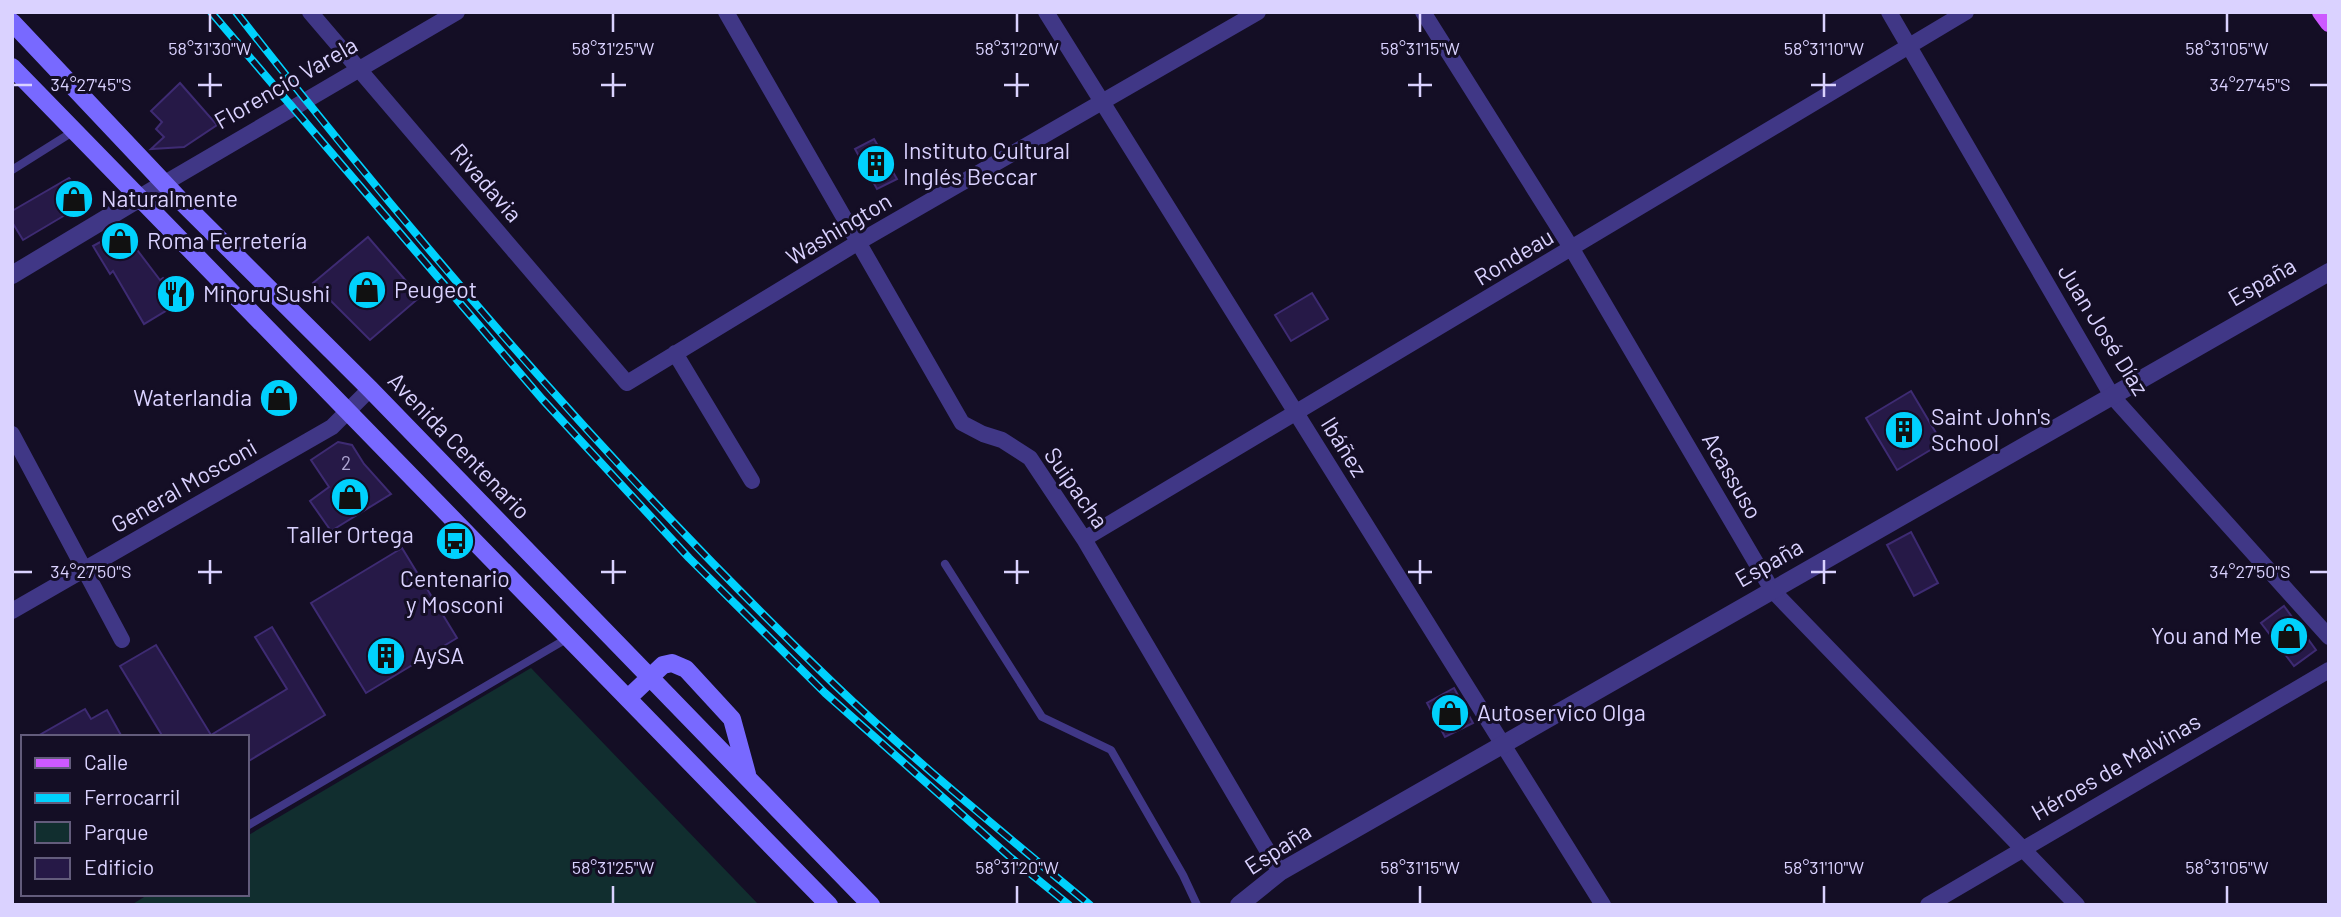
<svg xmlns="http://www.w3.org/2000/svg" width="2341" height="917" viewBox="0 0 2341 917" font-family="Barlow,sans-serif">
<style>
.green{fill:#112e2f}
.building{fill:#261947;stroke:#3e2b73;stroke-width:2}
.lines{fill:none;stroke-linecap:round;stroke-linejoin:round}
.service{stroke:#403786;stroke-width:8}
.minor{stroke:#403786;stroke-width:16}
.tertiary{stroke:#403786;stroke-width:18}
.secondary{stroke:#7869ff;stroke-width:18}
.primary{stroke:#cd59ff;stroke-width:18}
.rail-casing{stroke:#00d1fd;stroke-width:8}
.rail{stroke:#140e25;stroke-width:5;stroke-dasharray:16;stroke-linecap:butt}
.ticks{fill:none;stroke:#dad2ff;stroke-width:2.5}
.labels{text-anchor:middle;stroke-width:6;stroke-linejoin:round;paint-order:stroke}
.number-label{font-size:19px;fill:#ada4d1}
.street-label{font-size:23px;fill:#dad2ff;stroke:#140e25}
.poi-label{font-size:23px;fill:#dad2ff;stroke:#140e25;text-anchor:start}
.ticks-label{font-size:18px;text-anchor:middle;fill:#dad2ff;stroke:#140e25;stroke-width:6;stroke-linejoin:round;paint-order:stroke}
</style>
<rect width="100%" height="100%" fill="#140e25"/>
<path class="green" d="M531,668L759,905H131L149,894H247V836Z"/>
<path class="building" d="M180,83L217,125L184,147L151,149L164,137L156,129L162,122L151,111Z
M874,139L897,179L877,189L855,149Z
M69,178L83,194L82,205L23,240L12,222V211Z
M115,234H125L160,280L163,278L187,298L144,324L113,271L110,274L93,246Z
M368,237L420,297L370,340L313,283Z
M1312,293L1328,319L1291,341L1275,315Z
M1911,391L1942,443L1897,470L1866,418Z
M338,442L352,445L364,464L391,494L331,531L310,501L329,487L311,460Z
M1911,532L1938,583L1914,596L1887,545Z
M402,548L457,638L366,693L311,603Z
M2284,606L2316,650L2294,666L2261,623Z
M272,627L325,715L247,762V737H163L120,666L156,645L211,735L287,689L255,637Z
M1454,688L1473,723L1445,737L1427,703Z
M85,709L91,719L107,710L122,737H36Z"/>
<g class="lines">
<path class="service" d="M12,170L74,131
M945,564L1042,717L1111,750L1183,875L1197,905
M247,826L568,638"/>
<path class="minor" d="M310,12L627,383L857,243L1258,12
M726,12L962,423L983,434L1002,440L1030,458L1084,539L1280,872
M1046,12L1603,905
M1423,12L1572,249L1772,590L2077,905
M1889,12L2112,396L2329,637
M165,183L457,12
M675,353L752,481
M12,434L122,640
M1084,539L1966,12
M12,611L332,427L370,389
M1928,905L2329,670"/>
<path class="tertiary" d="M12,275L165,183
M1239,905L1280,872L2329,272"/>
<path class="secondary" d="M12,22L181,201L370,389L871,905
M12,67L829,905
M628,698L663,665L672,663L686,669L732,719L747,774"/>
<path class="primary" d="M2321,12L2329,23"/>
<g class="rail-casing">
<path id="rail" d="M211,12L542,399L689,558L825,693L1010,857L1069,905
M236,12C420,247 616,474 831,681C913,760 1002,832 1090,905"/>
</g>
<use href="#rail" class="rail"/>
</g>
<path class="ticks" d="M210,14V32M613,14V32M1017,14V32M1420,14V32M1824,14V32M2227,14V32M210,73V97M613,73V97M1017,73V97M1420,73V97M1824,73V97M14,85H32M198,85H222M601,85H626M1004,85H1029M1408,85H1432M1811,85H1836M2310,85H2327M210,560V584M613,560V584M1017,560V584M1420,560V584M1824,560V584M14,572H32M198,572H222M601,572H626M1004,572H1029M1408,572H1432M1811,572H1836M2310,572H2327M613,886V903M1017,886V903M1420,886V903M1824,886V903M2227,886V903"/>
<defs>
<g id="building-disc" transform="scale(2.0125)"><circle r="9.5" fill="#00d1fd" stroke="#140e25"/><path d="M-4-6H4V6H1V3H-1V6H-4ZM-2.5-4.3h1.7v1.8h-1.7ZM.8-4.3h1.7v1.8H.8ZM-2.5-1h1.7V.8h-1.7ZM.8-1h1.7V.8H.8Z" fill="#111"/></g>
<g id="shop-disc" transform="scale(2.0125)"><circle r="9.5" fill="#00d1fd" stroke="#140e25"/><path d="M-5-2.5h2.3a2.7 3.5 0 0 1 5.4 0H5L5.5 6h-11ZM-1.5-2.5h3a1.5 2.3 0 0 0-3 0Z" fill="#111"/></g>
<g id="restaurant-disc" transform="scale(2.0125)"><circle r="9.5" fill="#00d1fd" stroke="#140e25"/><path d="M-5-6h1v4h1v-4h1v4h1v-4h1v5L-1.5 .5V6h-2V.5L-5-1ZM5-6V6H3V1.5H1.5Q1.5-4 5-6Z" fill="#111"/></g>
<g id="bus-disc" transform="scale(2.0125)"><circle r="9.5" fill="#00d1fd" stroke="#140e25"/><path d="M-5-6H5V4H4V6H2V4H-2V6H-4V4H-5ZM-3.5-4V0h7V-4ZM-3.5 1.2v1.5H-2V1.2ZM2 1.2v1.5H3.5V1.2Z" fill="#111"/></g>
</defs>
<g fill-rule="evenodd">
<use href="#building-disc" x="876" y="164"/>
<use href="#shop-disc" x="74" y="199"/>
<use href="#shop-disc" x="120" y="241"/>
<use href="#shop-disc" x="367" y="290"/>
<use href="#restaurant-disc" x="176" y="294"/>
<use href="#shop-disc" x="279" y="398"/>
<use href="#building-disc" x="1904" y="430"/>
<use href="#shop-disc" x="350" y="497"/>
<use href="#bus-disc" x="455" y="541"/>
<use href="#shop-disc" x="2289" y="636"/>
<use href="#building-disc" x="386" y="656"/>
<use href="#shop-disc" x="1450" y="713"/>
</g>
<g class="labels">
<g class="number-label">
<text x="346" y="470">2</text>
</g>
<g class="street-label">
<text transform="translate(286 83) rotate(-30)" y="8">Florencio Varela</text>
<text transform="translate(486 183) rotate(49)" y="8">Rivadavia</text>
<text transform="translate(839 229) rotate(-31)" y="8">Washington</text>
<text transform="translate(1514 257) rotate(-31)" y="8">Rondeau</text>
<text transform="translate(2262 282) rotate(-30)" y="8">España</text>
<text transform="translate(2103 330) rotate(58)" y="8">Juan José Díaz</text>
<text transform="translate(459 446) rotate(46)" y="8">Avenida Centenario</text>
<text transform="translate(1344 447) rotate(58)" y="8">Ibáñez</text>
<text transform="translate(1732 476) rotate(60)" y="8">Acassuso</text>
<text transform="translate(184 486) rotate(-30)" y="8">General Mosconi</text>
<text transform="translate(1076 488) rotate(55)" y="8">Suipacha</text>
<text transform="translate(1769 563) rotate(-30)" y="8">España</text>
<text transform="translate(2116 767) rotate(-30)" y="8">Héroes de Malvinas</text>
<text transform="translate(1278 849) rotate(-33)" y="8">España</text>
</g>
<g class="poi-label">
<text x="903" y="159">Instituto Cultural<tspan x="903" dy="26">Inglés Beccar</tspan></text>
<text x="101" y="207">Naturalmente</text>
<text x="147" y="249">Roma Ferretería</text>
<text x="394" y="298">Peugeot</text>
<text x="203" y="302">Minoru Sushi</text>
<text x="252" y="406" text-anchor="end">Waterlandia</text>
<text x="1931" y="425">Saint John's<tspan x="1931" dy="26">School</tspan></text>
<text x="350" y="543" text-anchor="middle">Taller Ortega</text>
<text x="455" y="587" text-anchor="middle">Centenario<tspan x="455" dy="26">y Mosconi</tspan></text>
<text x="2262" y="644" text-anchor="end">You and Me</text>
<text x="413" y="664">AySA</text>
<text x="1477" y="721">Autoservico Olga</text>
</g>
</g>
<g class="ticks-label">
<text x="210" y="55">58°31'30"W</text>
<text x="613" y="55">58°31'25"W</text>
<text x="1017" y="55">58°31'20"W</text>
<text x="1420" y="55">58°31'15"W</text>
<text x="1824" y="55">58°31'10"W</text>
<text x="2227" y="55">58°31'05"W</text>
<text x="91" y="91">34°27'45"S</text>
<text x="2250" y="91">34°27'45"S</text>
<text x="91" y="578">34°27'50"S</text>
<text x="2250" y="578">34°27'50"S</text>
<text x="613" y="874">58°31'25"W</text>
<text x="1017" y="874">58°31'20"W</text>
<text x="1420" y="874">58°31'15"W</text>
<text x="1824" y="874">58°31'10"W</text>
<text x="2227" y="874">58°31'05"W</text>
</g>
<rect width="2341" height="917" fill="none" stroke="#dad2ff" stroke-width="28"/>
<rect x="21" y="735" width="228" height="161" fill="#140e25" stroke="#635c7c" stroke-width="2"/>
<rect x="35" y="758" width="35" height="10" fill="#cd59ff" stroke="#635c7c" stroke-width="2"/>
<text x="84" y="770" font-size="21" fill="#dad2ff">Calle</text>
<rect x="35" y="793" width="35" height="10" fill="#00d1fd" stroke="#635c7c" stroke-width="2"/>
<text x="84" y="805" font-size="21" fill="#dad2ff">Ferrocarril</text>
<rect x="35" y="822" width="35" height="21" fill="#112e2f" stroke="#635c7c" stroke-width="2"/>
<text x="84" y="840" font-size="21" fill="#dad2ff">Parque</text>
<rect x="35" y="858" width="35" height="21" fill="#261947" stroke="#635c7c" stroke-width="2"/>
<text x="84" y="875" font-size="21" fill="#dad2ff">Edificio</text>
</svg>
